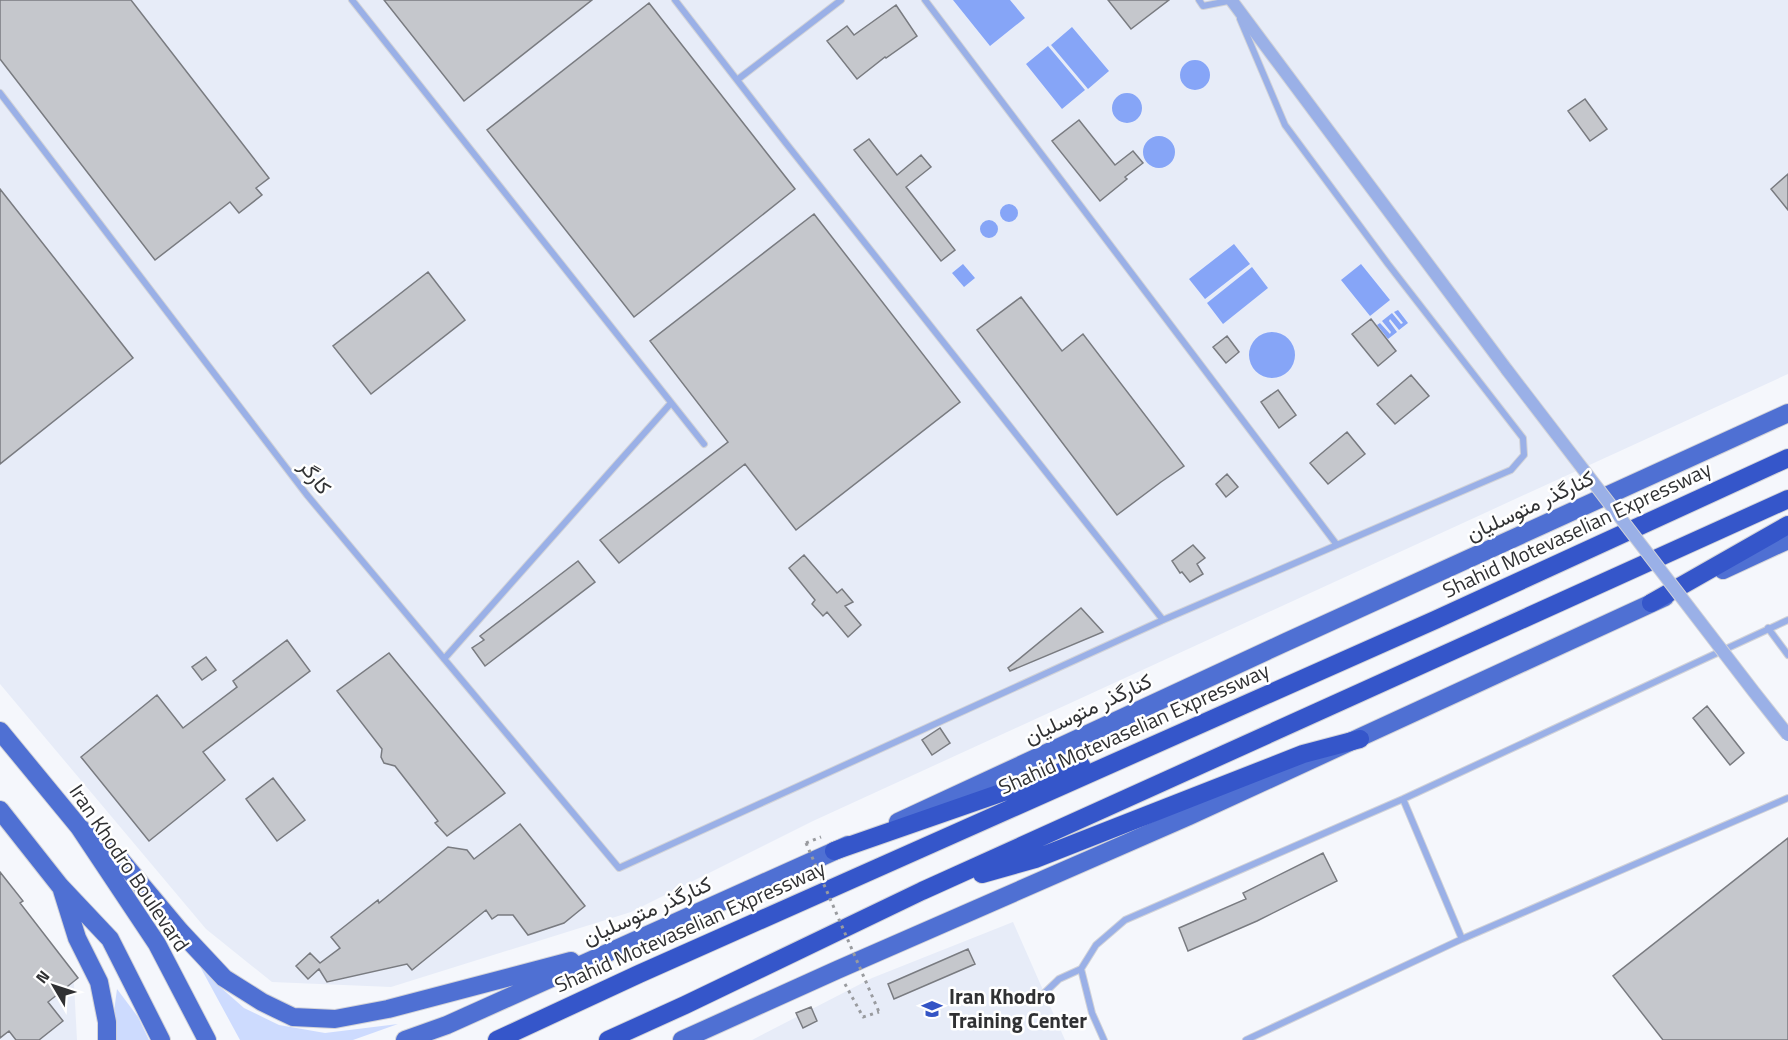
<svg xmlns="http://www.w3.org/2000/svg" width="1788" height="1040" viewBox="0 0 1788 1040" font-family="'Titillium Web',Vazirmatn,sans-serif">
<style>
.built{fill:#e7ecf8}
.green{fill:#cddbfe}
.water{fill:#86a5f7}
.building{fill:#c5c7cc;stroke:#797b80;stroke-width:1.5}
.lines{fill:none;stroke-linecap:round;stroke-linejoin:round}
.lane-casing{stroke:#d2d3d8;stroke-width:8}
.street-casing{stroke:#d2d3d8;stroke-width:14}
.primary-casing{stroke:#d2d3d8;stroke-width:20}
.highway-casing{stroke:#d2d3d8;stroke-width:20}
.path{stroke:#999b9f;stroke-width:3;stroke-dasharray:3 4.5;stroke-linecap:butt}
.lane{stroke:#9ab0e7;stroke-width:6}
.street{stroke:#9ab0e7;stroke-width:12}
.primary{stroke:#4f70d3;stroke-width:18}
.highway{stroke:#3556ca;stroke-width:18}
.street-bridge-casing{stroke:#d2d3d8;stroke-width:14;stroke-linecap:butt}
.path-bridge{stroke:#999b9f;stroke-width:3;stroke-dasharray:3 4.5;stroke-linecap:butt}
.street-bridge{stroke:#9ab0e7;stroke-width:12}
.labels{text-anchor:middle;stroke-width:5;stroke-linejoin:round;paint-order:stroke}
.street-label{font-size:21px;fill:#303133;stroke:#fff}
.poi-label{font-size:21px;font-weight:bold;fill:#303133;stroke:#fff;text-anchor:start}
</style>
<rect width="100%" height="100%" fill="#f5f7fc"/>
<path class="built" d="M0,0H1788V374L813,821L631,912L391,987L272,982L206,929L0,684Z
M0,889L74,984L77,1040H0Z
M1013,922L1065,1040H752L872,978Z"/>
<path class="green" d="M197,961L219,986L244,1008L279,1025L325,1033L398,1024L353,1040H240Z
M117,989L138,1017L149,1040H114L113,1019Z"/>
<path class="water" d="M953,0H1010L1025,18L990,46Z
M1072,27L1109,71L1088,89L1051,45Z
M1048,46L1085,90L1062,109L1026,64Z
M1180 75a15 15 0 1 1 30 0a15 15 0 1 1-30 0Z
M1112 108a15 15 0 1 1 30 0a15 15 0 1 1-30 0Z
M1143 152a16 16 0 1 1 32 0a16 16 0 1 1-32 0Z
M1000 213a9 9 0 1 1 18 0a9 9 0 1 1-18 0Z
M980 229a9 9 0 1 1 18 0a9 9 0 1 1-18 0Z
M1234,244L1250,264L1205,299L1189,279Z
M963,264L975,278L964,287L952,273Z
M1361,264L1390,300L1370,316L1341,280Z
M1252,267L1268,288L1223,324L1207,303Z
M1398,310L1408,323L1399,330L1390,319L1389,321L1397,332L1388,339L1377,325L1380,323L1390,334L1391,332L1382,321L1392,313L1401,324L1403,323L1394,312Z
M1249 355a23 23 0 1 1 46 0a23 23 0 1 1-46 0Z"/>
<path class="building" d="M0,0H131L269,178L256,188L262,195L239,213L230,202L155,260L0,59Z
M384,0H592L464,101Z
M1108,0H1169L1131,29Z
M649,3L795,189L634,317L487,130Z
M896,5L917,36L886,58L885,57L857,79L827,41L847,26L854,35Z
M1585,99L1607,129L1590,141L1568,111Z
M1079,120L1115,165L1133,151L1143,163L1125,177L1127,179L1100,201L1052,141Z
M869,139L897,175L921,155L931,167L906,187L955,250L941,261L854,150Z
M1788,174V210L1771,189Z
M0,189L133,358L0,464Z
M814,214L960,402L796,530L745,464L619,563L600,540L728,442L650,341Z
M428,272L465,320L371,394L333,346Z
M1021,297L1062,351L1083,334L1184,466L1161,482L1117,515L977,330Z
M1371,319L1396,351L1378,366L1352,334Z
M1227,336L1239,352L1226,363L1213,347Z
M1411,375L1429,396L1395,424L1377,404Z
M1278,390L1296,415L1279,428L1261,402Z
M1347,432L1365,454L1328,484L1310,463Z
M1227,474L1238,487L1226,497L1216,484Z
M1193,545L1205,558L1197,564L1203,574L1190,582L1182,572L1180,573L1172,561Z
M804,555L837,593L842,589L853,602L845,606L861,625L848,637L827,612L823,616L812,604L815,600L789,568Z
M578,561L595,582L485,666L472,648L484,640L480,636Z
M1081,608L1103,632L1010,671L1008,668Z
M287,640L310,671L203,752L225,780L149,841L81,757L157,695L183,728L237,687L233,681Z
M389,653L505,793L447,836L435,823L438,821L395,766L384,763L381,757L382,749L337,691Z
M206,657L216,670L202,680L192,667Z
M1707,706L1744,753L1730,765L1693,718Z
M940,728L950,743L932,755L922,740Z
M273,778L305,820L277,841L246,799Z
M520,824L585,906L564,923L528,935L513,915H498L492,919L486,910L412,970L407,964L327,982L319,969L308,979L296,966L310,953L320,963L340,948L331,937L378,900L379,903L448,847L467,850L474,859Z
M1788,838V1040H1663L1613,976Z
M1323,853L1337,881L1257,921L1188,951L1179,928L1246,899L1243,893Z
M0,872L23,901L20,903L78,978L48,1002L63,1021L39,1040H16L9,1031L0,1038Z
M968,949L975,964L894,999L888,984Z
M811,1007L817,1021L803,1028L796,1013Z"/>
<g class="lines">
<g class="lane-casing">
<path id="lane" d="M352,0L704,444
M675,0L785,142L1163,620
M925,0L1337,545
M1199,0L1203,6L1233,0
M737,80L841,0
M0,93L307,495L619,868L1163,620L1511,470L1524,455L1523,438L1388,264L1285,125L1240,19
M1768,628L1788,655
M444,659L671,403
M1403,799L1462,939
M1035,1002L1059,979L1081,969
M1104,1040L1092,1013L1081,969L1096,945L1125,920L1403,799L1788,620
M1246,1040L1462,939L1788,798"/>
</g>
<g class="street-casing">
<path id="street" d="M1232,1L1507,370"/>
</g>
<g class="primary-casing">
<path id="primary" d="M1723,570L1788,540
M0,731L79,827L157,944L207,1040
M0,810L60,886L110,939L161,1040
M898,822L1286,642L1788,413
M79,827L119,858L180,931L224,978L262,1002L293,1017L335,1019L388,1009L571,961
M62,890L77,938L99,982L107,1022V1040
M405,1040L447,1025L848,845
M682,1040L837,970L1189,816L1665,597"/>
</g>
<g class="highway-casing">
<path id="highway" d="M1651,603L1788,525
M834,851L1081,765
M982,874L1035,859L1303,754L1360,739
M497,1040L639,974L1435,620L1788,458
M608,1040L685,1005L922,891L1788,499"/>
</g>
<path class="path" d="M806,843L821,837
M845,984L863,1017L879,1012"/>
<use href="#lane" class="lane"/>
<use href="#street" class="street"/>
<use href="#primary" class="primary"/>
<use href="#highway" class="highway"/>
<g class="street-bridge-casing">
<path id="street-bridge" d="M1507,370L1754,692L1788,735"/>
</g>
<path class="path-bridge" d="M806,843L879,1012"/>
<use href="#street-bridge" class="street-bridge"/>
</g>
<defs>
<g id="university-bare" transform="scale(1.62)"><path d="M0-5L7-2L0 1L-7-2ZM-4 1L0 2.5L4 1V4Q0 6-4 4Z" fill="#3454c5" stroke="#fff" stroke-width="2.5" paint-order="stroke"/></g>
</defs>
<g fill-rule="evenodd">
<use href="#university-bare" x="932" y="1009"/>
</g>
<g class="labels">
<g class="street-label">
<text transform="translate(315 477) rotate(52)" y="7">کارگر</text>
<text transform="translate(1530 506) rotate(-25)" y="7">کنارگذر متوسلیان</text>
<text transform="translate(1577 530) rotate(-25)" y="7">Shahid Motevaselian Expressway</text>
<text transform="translate(1088 709) rotate(-25)" y="7">کنارگذر متوسلیان</text>
<text transform="translate(1134 729) rotate(-24)" y="7">Shahid Motevaselian Expressway</text>
<text transform="translate(129 868) rotate(56)" y="7">Iran Khodro Boulevard</text>
<text transform="translate(647 911) rotate(-24)" y="7">کنارگذر متوسلیان</text>
<text transform="translate(690 927) rotate(-24)" y="7">Shahid Motevaselian Expressway</text>
</g>
<g class="poi-label">
<text x="949" y="1004">Iran Khodro<tspan x="949" dy="24">Training Center</tspan></text>
</g>
</g>
<g transform="translate(54 986) rotate(309)" stroke="#ffffff" stroke-width="4.5" paint-order="stroke">
<path d="M0-4.5L10 22L0 15L-10 22Z" fill="#303133"/>
<text y="-9" font-size="16" font-weight="bold" text-anchor="middle" fill="#303133">N</text>
</g>
</svg>
